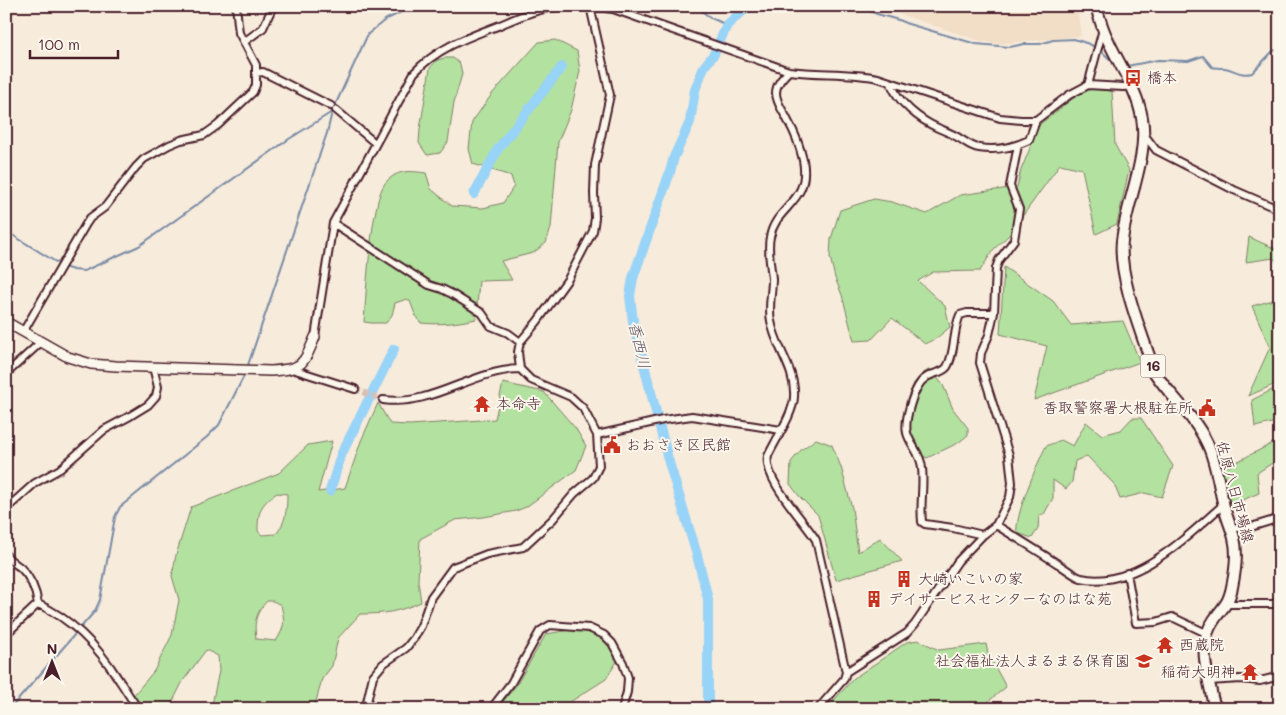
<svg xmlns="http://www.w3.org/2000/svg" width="1286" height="715" viewBox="0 0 1286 715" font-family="Mali,'Klee One',sans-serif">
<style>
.built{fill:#f2ddc6}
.green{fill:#b3e1a0;stroke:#7e8066;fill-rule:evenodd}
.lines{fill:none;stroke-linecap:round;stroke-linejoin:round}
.stream{stroke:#798ba6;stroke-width:2}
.river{stroke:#98d3f8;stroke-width:10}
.street-tunnel{stroke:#d4c2b8;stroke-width:6;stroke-dasharray:6 3;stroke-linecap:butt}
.street-casing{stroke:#4a1f2b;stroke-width:10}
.secondary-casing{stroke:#4a1f2b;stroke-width:12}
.primary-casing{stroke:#4a1f2b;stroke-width:14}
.street{stroke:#fbf7ec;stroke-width:6}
.secondary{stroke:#fbf7ec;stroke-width:9}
.primary{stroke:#fbf7ec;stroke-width:10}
.labels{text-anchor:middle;stroke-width:4;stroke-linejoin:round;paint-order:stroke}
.shield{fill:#fbf7ec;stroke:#7f6065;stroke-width:1}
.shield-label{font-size:14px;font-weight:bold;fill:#4a1f2b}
.poi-label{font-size:15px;fill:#4a1f2b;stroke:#fbf7ec;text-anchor:start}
.street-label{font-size:15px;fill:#4a1f2b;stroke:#fbf7ec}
.water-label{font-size:16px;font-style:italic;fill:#615568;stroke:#fbf7ec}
</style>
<rect width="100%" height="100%" fill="#f7ebdb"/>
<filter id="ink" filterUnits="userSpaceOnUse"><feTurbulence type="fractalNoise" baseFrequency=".02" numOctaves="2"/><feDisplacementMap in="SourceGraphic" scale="10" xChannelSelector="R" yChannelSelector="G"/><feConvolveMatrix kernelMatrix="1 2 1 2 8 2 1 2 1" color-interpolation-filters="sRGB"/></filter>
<g filter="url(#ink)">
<path class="built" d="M876,6H1077L1081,36L999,44L977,40Z"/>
<path class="green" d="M555,40L577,51L580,71L571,110L558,142L551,228L546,243L533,253L501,261L512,280L479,281L476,319C457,323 440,325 421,323L416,317L410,301L407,299L395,303L392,315L386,323H371L364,322C366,296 371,198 386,182C398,169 410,171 426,173L431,189L452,206L483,208L503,203L514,186L511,176L473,164L469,149L472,122L492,94L539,42Z
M445,58H453L460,64L462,74L454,102L448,142L440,153L427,155L419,143L420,129L430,68L437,60Z
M1092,89L1112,91L1115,145L1129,170L1117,224L1096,234L1082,169L1060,164L1009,235L993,250L980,271L933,272L918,281L945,306L950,327L938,337L925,344L892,318L871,340L854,341L842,295L835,278L830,257L831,239L840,210L874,199L892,202L927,214L960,195L1017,187L1021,170L1040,124L1080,93Z
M1249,237L1280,251V267L1274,258L1246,262Z
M1004,267L1053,301L1071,325L1123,321L1140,362L1034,400L1047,346L1000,334Z
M1280,298V382L1248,396L1270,347L1252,306Z
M930,369L943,385L953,409L968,428V435L958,443L927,458L915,452L904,427L906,402L914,383L922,374Z
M503,383L544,392L576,429L586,446L576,470L526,507L516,511L484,517L455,520L420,539L418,581L421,602C398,612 385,614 360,614L338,638L332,666L322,679L314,709H257L254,707L244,709H211L219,671L218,656L206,650L183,681L169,709H122L154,671L172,635L179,600L172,576L176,555L191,507L279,473L308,445L332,441L318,492L345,488L361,441L378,403L390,424L410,425L495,419ZM277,493L287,494C287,509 286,523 276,534L262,535L258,531C258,512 260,504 277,493ZM267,601H273L281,605C285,622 285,627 276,641L256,639C254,622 255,614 267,601Z
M1280,386V421L1255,427L1252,400Z
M1132,418H1141L1173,466L1162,497L1144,493L1120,499L1114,484L1087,456L1075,461L1072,482L1066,489L1053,480V498L1044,514L1039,516L1038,529L1032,538L1017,533C1014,517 1038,462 1046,446L1061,440L1073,446L1086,422L1102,435L1121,430Z
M1280,435V458L1257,473L1259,493L1229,506L1221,470L1271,444Z
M816,439L832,445L841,467L852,508L858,552L880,538L902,561L836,580L818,515L800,497L790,484L791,462L801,450Z
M576,629L606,638L619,658L606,679L559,709H497L517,684L546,634Z
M918,640L939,650L986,644L988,654L1006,687L979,709H826L854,678L907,642Z"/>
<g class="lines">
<path class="stream" d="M695,6L711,18L727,25
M824,6L827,8H835L860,7L877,14L902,21L905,23L976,44L1010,47L1024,44H1040L1053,40L1074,39L1089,44L1095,47
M1100,50L1115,64
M1127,66L1158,60L1188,61L1203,56L1212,67C1216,68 1221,68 1225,68C1235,70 1241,76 1252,73L1272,52L1275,50L1280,53
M6,231L59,264
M64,267L73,270L84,271L139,246L289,139L332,112
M247,368L327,133L332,112L368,34L385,20L414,6
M10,709L95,611L100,600L115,517L120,507L207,437L219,425L245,374"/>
<path class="river" d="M474,194L498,149L562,67
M330,491L341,455L394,349
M708,709V599L697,555L668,459L633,322L630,296L633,278L670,172L674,157L690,122L695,90L704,67L714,54L727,25L744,10L754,6"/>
<path class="street-tunnel" d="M355,389L383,400"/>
<g class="street-casing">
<path id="street" d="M244,42L263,28L273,6
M789,71C783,77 776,84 776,93C776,103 784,112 788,121C795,133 800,147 803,160C811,203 776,205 770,237C767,250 771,266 772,279C772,293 768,308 771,321C775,347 796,369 794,397C794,412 775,441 768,456C763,479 803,519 816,540L846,672L844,679L818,709
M256,73L263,72L331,106
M891,83C897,102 920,120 938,128C945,131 953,134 959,138C966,142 971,147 979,148C996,151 1014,147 1029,140L1036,120
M1088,85L1103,29
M336,110L375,143
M1143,133L1156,150L1234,190L1280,210
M333,223L429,285L442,289L452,294L482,313L491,326L508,333L520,342
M23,332L86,224L90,218L105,207L136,167L144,159L169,145L181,140L204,135L218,125L253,92L256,85V65L239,33L236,6
M315,337L333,223L414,73C438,47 469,37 500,25C514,19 529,12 544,9C566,4 590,6 613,9L789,71C819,75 849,72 878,78L1000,118L1021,120H1036L1069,95L1088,85L1123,87L1132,86
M292,369L355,389
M6,374L41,342
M383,400C432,407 472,370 520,369
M597,435L663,420L692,416L781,430
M6,509L35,483L60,469L104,430L130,416L148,405L156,396L158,387L153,367
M6,511V521
M996,525C1017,538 1038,551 1058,564C1065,568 1074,576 1081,578C1135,590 1187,536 1223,505
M1231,528L1251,527L1280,518
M983,535L953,528L925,524L922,522C920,504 924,486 922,468C921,453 910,445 907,433C904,420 913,392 921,382C930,371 941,375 947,367C955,355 953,330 960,315L967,313H994
M6,555C10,561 16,564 21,568C31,578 36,591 38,604
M1127,573L1136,623L1156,622L1172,617L1206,633
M38,604C74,620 99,648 119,680C126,690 131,700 139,709
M1227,604H1273L1280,600
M6,634L38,604
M846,672L907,633L915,624L958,561L983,535L996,525L1010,497L1012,483L1009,455L980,363L981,353L989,335L994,313L996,268L999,260L1014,240L1019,209L1010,186L1018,145
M1209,681L1240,679L1260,681L1280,676
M363,709L367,702L373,676L383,664L406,648L414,638L421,626L431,597L453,567L487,554L523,547L553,519L574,494L593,478L599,466L597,435L583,408L571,397L531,380L520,369L518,352L520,342L537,322L568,279L593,231L595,218L594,193L595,165L610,95L590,6
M491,709L511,683L540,631L550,625L589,628L604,635L612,643L623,663L628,678L627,692L622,709"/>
</g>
<g class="secondary-casing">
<path id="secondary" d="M6,322L68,357L91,364L116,366L271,371C302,369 303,366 315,337"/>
</g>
<g class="primary-casing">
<path id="primary" d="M1096,6C1099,17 1102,28 1107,38C1119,65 1137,89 1142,118C1149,157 1126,202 1122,241C1118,277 1143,337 1155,373C1171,397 1194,416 1207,443C1216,461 1218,482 1223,502C1225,514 1231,526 1234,538C1238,553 1235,573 1232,587C1228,606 1223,606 1214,620C1197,644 1207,670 1212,697L1214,704L1219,709"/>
</g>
<use href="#street" class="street"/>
<use href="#secondary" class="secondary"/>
<use href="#primary" class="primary"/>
</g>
</g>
<defs>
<g id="bus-bare" transform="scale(1.35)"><path d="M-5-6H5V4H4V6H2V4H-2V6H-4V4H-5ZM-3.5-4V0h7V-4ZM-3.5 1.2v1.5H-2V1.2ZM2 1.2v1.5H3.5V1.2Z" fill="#c8321e" stroke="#fbf7ec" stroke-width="2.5" paint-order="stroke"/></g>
<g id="temple-bare" transform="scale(1.35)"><path d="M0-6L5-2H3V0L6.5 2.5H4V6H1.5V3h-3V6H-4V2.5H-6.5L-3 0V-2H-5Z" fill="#c8321e" stroke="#fbf7ec" stroke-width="2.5" paint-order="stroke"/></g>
<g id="civic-bare" transform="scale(1.35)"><path d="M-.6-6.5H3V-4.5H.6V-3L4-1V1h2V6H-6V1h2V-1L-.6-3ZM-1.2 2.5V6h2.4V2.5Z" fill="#c8321e" stroke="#fbf7ec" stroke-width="2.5" paint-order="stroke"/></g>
<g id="building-bare" transform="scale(1.35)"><path d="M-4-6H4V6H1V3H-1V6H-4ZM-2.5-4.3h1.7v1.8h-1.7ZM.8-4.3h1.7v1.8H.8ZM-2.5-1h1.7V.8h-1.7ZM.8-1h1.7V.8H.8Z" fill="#c8321e" stroke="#fbf7ec" stroke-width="2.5" paint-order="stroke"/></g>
<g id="school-bare" transform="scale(1.35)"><path d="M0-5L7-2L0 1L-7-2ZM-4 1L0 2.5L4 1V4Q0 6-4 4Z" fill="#c8321e" stroke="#fbf7ec" stroke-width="2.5" paint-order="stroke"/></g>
</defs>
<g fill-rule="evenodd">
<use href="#bus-bare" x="1133" y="78"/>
<use href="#temple-bare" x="482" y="404"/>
<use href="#civic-bare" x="1207" y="408"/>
<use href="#civic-bare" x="612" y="445"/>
<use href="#building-bare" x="904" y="579"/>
<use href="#building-bare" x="874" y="599"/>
<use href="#temple-bare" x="1165" y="645"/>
<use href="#school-bare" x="1144" y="661"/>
<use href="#temple-bare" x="1250" y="672"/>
</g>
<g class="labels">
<rect class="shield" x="1140.5" y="354.5" width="25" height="23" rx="4"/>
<g class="shield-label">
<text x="1153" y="371">16</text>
</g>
<g class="poi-label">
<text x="1147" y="83">橋本</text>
<text x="496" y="409">本命寺</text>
<text x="1193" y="413" text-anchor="end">香取警察署大根駐在所</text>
<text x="626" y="450">おおさき区民館</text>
<text x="918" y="584">大崎いこいの家</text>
<text x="888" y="604">デイサービスセンターなのはな苑</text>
<text x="1179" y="650">西蔵院</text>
<text x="1130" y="666" text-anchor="end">社会福祉法人まるまる保育園</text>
<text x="1236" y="677" text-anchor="end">稲荷大明神</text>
</g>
<g class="street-label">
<text transform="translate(1235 492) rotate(75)" y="5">佐原八日市場線</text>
</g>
<g class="water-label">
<text transform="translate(640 345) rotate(77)" y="6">香西川</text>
</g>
</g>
<rect width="1286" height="715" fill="none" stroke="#fbf7ec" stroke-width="25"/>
<rect x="12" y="12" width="1261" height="690" fill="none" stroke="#4a1f2b" stroke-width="2" filter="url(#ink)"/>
<g transform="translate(52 662)" stroke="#fbf7ec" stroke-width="4" paint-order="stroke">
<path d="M0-4L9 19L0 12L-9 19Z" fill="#4a1f2b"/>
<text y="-8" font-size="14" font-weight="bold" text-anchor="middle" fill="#4a1f2b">N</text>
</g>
<path d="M30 50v8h88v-8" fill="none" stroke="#4a1f2b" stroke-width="2.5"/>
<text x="38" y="50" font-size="15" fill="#4a1f2b" stroke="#fbf7ec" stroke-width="4" paint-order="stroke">100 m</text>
</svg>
